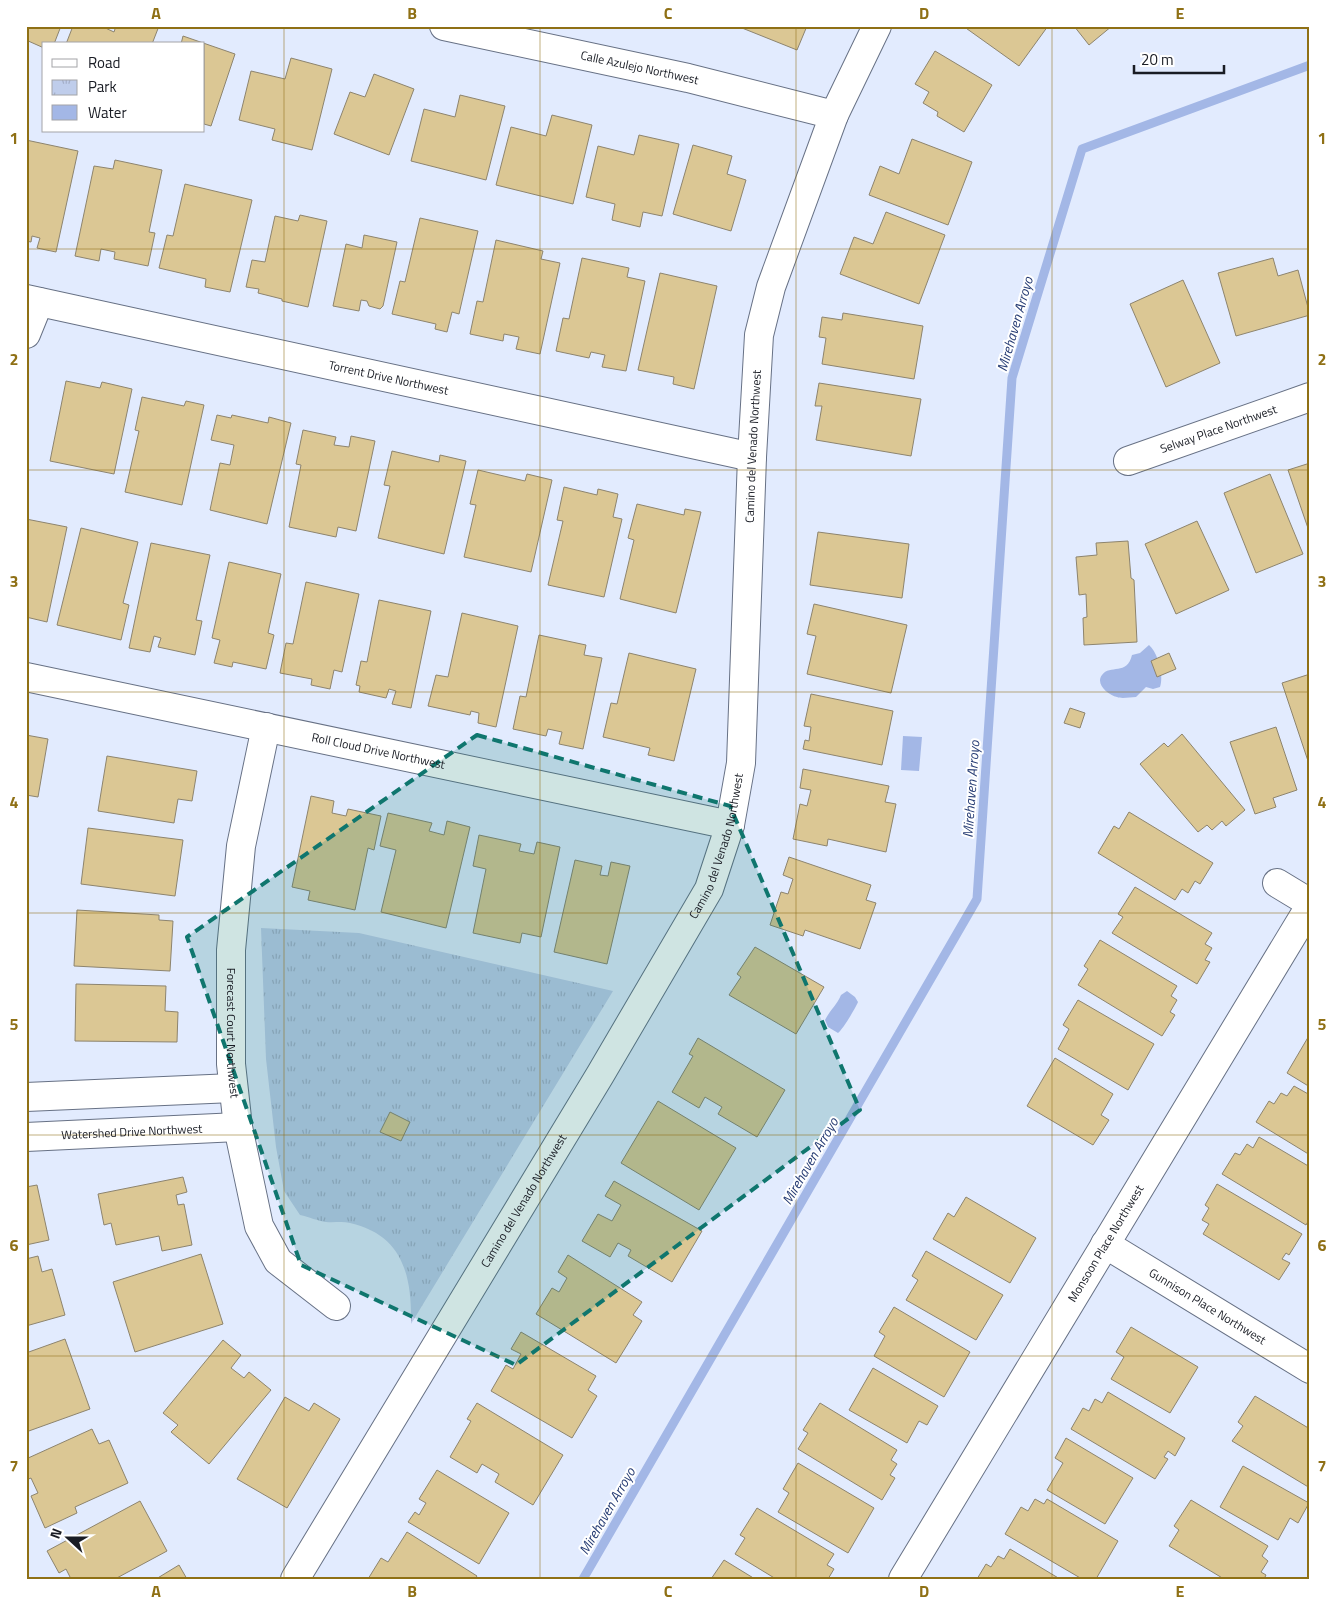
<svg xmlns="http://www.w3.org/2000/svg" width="1336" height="1605" viewBox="0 0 1336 1605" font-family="'Titillium Web',sans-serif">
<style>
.park{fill:url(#park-tufts)}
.water{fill:#a3b7e6}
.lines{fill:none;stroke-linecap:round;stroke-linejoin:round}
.stream{stroke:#a3b7e6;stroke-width:9}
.building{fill:#dbc794;stroke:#8d846e}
.street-casing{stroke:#677185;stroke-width:30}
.street{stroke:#fff;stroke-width:28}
.marked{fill:#0f766e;fill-opacity:0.2;stroke:#0f766e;stroke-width:4;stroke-dasharray:10 6;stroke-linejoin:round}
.grid{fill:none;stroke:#8f7015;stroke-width:1;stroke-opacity:0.55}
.labels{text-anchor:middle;stroke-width:4;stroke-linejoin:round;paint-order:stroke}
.street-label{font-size:12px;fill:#191c24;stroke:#fff}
.water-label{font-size:14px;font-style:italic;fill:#263c74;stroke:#fff}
.neatline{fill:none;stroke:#8f7015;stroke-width:2}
.grid-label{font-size:16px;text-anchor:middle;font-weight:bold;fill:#8f7015}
</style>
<defs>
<pattern id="park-tufts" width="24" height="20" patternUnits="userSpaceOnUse" patternTransform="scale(1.25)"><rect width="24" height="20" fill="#bfcdeb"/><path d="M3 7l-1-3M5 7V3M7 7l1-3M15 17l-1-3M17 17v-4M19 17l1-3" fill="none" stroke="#a4afc9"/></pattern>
</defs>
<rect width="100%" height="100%" fill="#e2ebfe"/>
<path class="park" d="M261,928L359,933L613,991L411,1324C412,1276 403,1235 350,1223C342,1221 334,1223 326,1222C318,1221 309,1217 300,1215L284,1191L276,1147L266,1059Z"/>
<path class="water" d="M1149,645C1158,653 1164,674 1160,687L1153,689L1146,687L1136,697C1130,697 1122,699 1117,697C1108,695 1095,684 1102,675C1110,664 1127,676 1132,655L1140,653Z
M903,736L922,737L919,771L901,770Z
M847,991L855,997L858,1002C855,1009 843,1029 838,1033L828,1027L825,1020C830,1010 837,1005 841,995Z"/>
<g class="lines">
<path class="stream" d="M583,1579L977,899L1012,378L1082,149L1310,65"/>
</g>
<path class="building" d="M26,26H61L54,44H44V48L26,40Z
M73,26H101L114,32L116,26H159L152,44H66Z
M737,26H807L797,50Z
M963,26H1048L1019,66Z
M1074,26H1112L1089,45Z
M183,36L235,54L211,126L204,124V44H181Z
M935,51L992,85L964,132L937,116L938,112L923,103L929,92L915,84Z
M291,58L332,69L312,150L272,140L275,129L239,120L251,71L285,79Z
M374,74L414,89L389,155L334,134L350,92L365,97Z
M460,95L505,106L486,180L411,161L424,109L455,117Z
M552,115L592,125L573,204L496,185L511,127L546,136Z
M639,135L679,144L662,216L643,212L640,227L612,220L615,204L586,197L598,146L634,155Z
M912,139L972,162L948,225L869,195L880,166L899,174Z
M26,140L78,151L56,252L37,248L40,238L32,236L31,242L26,241Z
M693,145L732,156L727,174L746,180L731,231L673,214Z
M115,160L162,170L149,232L155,233L148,266L114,259L115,252L101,249L99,261L75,256L94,166L113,169Z
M185,184L252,200L230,292L205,287L206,279L159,268L167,235L173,236Z
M886,212L945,235L919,304L840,274L854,237L873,244Z
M300,215L327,221L308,307L282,301V299L258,293L259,289L246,287L252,260L265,262L275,216L298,221Z
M420,218L478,231L459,314L452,312L447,332L435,329L436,324L392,314L400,281L405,282Z
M364,235L397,242L383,306L380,309L369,306L367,301L361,300L359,311L333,306L346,244L362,248Z
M496,240L543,251L541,259L560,263L540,354L516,349L519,337L504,334L503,341L470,334L477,301L483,302Z
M582,258L629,268L627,277L645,281L626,371L602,367L605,355L591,352L589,358L556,351L563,318L569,319Z
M1273,258L1278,276L1298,270L1310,315L1236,336L1218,273Z
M660,273L717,286L694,389L673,384L674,377L638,370Z
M1183,280L1220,363L1166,387L1130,304Z
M843,313L923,326L914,379L822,364L826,338L819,337L822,317L842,320Z
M66,381L100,388L102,382L132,389L114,474L50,461Z
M819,383L921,399L911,456L816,440L822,406H815Z
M142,397L184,406L186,401L204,405L182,505L125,492L139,431L135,430Z
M217,415L231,418L232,415L268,423L269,417L291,423L267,524L210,510L220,463L230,465L234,445L211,440Z
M303,430L336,437L334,445L349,447L351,436L375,441L356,531L338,527L336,537L289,527L301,465L296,464Z
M392,451L439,462L440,455L466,461L444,554L378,538L390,486L384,485Z
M1310,463V534L1288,470Z
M478,470L525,481L527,474L552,480L531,572L464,557L476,505L470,504Z
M1270,474L1303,554L1256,573L1224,493Z
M564,487L597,495L598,489L618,494L613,517L622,519L604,597L548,585L563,521L557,520Z
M637,504L684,515L685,509L701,512L676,613L620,599L634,540L628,538Z
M26,519L67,527L47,622L26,617Z
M1197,521L1229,590L1176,614L1145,544Z
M81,528L138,542L123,603L129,605L121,640L57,625Z
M818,532L909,544L902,598L810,585Z
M1128,541L1131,578L1134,580L1137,642L1084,645L1083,618L1087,617L1086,594L1079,595L1076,557L1097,555L1096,543Z
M151,543L210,555L196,620L202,621L195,655L158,647L161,638L154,636L150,652L129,648Z
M229,562L281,574L268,633L274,635L266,669L233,662L232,667L214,663L220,640L212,638Z
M306,582L359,594L342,672L334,670L330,689L311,685L312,679L280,673L286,643L293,644Z
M379,600L431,611L411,708L392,704L396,691L389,689L386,698L359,692L360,686L356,685L361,661L367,662Z
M814,604L907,625L891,693L807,674L816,636L807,634Z
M462,613L518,626L496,727L478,723L479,713L471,711L470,715L428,706L436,675L448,677Z
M539,635L586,645L584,655L602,658L583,749L559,744L562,732L548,729L546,736L513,729L520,696L526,697Z
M629,653L696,669L674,761L648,755L650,748L603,737L611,703L617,704Z
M1169,653L1176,669L1157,677L1151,661Z
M1310,674V767L1282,683Z
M811,694L893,711L882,765L803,749L805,740L809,741L811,727L804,726Z
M1070,708L1085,713L1080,728L1064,723Z
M1276,727L1297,790L1273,798L1276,807L1255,814L1230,742Z
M1182,734L1245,810L1226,826L1222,821L1212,830L1207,825L1198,832L1140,764L1164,743L1168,747Z
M26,735L48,739L38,797L26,795Z
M107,756L197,771L192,801L178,799L174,823L98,811Z
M803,769L889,786L885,802L896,804L886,852L828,839L827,846L793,839L800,804L807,806L811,790L800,788Z
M311,796L334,801L332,813L346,816L348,809L381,816L374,850L368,848L355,910L308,900L310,891L292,887Z
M1129,812L1213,863L1200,884L1195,881L1188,893L1182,889L1175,900L1098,853L1114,826L1119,829Z
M388,813L432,823L429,831L444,835L447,821L470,827L446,928L381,912L396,850L380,846Z
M88,828L183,840L175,896L81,884Z
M479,835L521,844L519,851L534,854L537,842L560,847L541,937L522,933L520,943L473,933L486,869L473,866Z
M789,857L871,885L866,900L876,903L860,949L805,930L803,936L770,925L781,892L788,894L793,879L783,875Z
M575,860L602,866L600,875L608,876L611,862L630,866L607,964L554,952Z
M1135,887L1212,933L1205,944L1212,948L1205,960L1210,962L1197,984L1112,933L1123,917L1118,914Z
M77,910L159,915V920L173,921L170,971L74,966Z
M1100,940L1177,986L1171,996L1177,1000L1170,1012L1175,1015L1162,1036L1078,985L1088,969L1084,966Z
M755,947L824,987L796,1034L729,995L741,977L737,974Z
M76,984L166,986L165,1011L178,1012L177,1042L75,1041Z
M1078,1000L1154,1044L1128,1090L1058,1049L1069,1029L1063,1025Z
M1310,1034V1087L1287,1073Z
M698,1038L785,1090L757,1137L718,1114L722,1107L705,1097L699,1108L672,1092L693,1056L689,1054Z
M1055,1058L1113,1094L1101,1115L1109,1120L1093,1145L1027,1106Z
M1294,1086L1310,1095V1155L1256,1122L1269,1101L1274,1104L1281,1093L1287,1096Z
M658,1101L736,1148L699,1210L621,1163Z
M390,1112L410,1122L401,1141L380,1132Z
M1259,1137L1310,1167V1218L1306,1225L1222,1174L1235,1153L1240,1155L1247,1144L1253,1148Z
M183,1177L187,1192L176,1195L178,1205L184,1204L192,1245L162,1251L159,1236L116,1245L111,1223L104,1225L98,1194Z
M614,1181L702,1231L672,1282L628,1256L631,1250L618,1243L610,1257L582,1241L598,1214L612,1221L621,1205L605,1196Z
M1217,1184L1302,1234L1289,1255L1286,1253L1282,1259L1290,1263L1279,1280L1203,1234L1209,1224L1202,1220L1209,1208L1205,1205Z
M37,1185L49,1240L26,1245V1187Z
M966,1197L1036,1238L1010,1283L933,1239L948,1213L954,1217Z
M926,1251L1003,1295L976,1340L906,1300L918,1280L912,1276Z
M201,1254L223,1324L135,1352L113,1282Z
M568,1255L642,1302L633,1315L642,1321L616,1363L536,1314L552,1288L559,1292L567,1278L558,1272Z
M38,1256L42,1272L52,1269L65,1315L26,1326V1259Z
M894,1307L970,1352L944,1397L874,1356L885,1336L879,1332Z
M1131,1327L1198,1367L1170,1413L1111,1379L1124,1357L1116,1352Z
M521,1332L596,1376L588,1390L597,1396L572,1438L491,1391L506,1365L513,1369L521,1354L511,1349Z
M65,1339L90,1409L26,1432V1353Z
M223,1340L241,1355L231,1368L244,1378L249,1372L271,1390L209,1464L171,1432L178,1425L163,1413Z
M873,1368L938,1406L927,1425L919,1421L907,1443L849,1410Z
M1108,1392L1185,1438L1175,1456L1168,1451L1164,1457L1168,1459L1155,1479L1071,1429L1083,1408L1089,1411L1095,1399L1102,1403Z
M1255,1396L1310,1429V1488L1232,1441L1243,1426L1238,1422Z
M285,1397L309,1411L314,1403L340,1419L287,1508L237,1479Z
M477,1403L563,1455L533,1505L495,1482L499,1474L482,1464L477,1473L450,1457L471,1421L467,1419Z
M820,1403L897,1450L891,1460L897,1464L890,1475L895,1478L882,1500L798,1449L808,1433L803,1430Z
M92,1429L99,1444L109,1440L128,1483L75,1507L77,1513L45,1528L31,1496L38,1493L31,1478L26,1480V1459Z
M1066,1438L1133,1478L1105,1524L1047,1490L1063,1463L1055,1458Z
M798,1463L874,1508L848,1553L778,1512L789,1493L783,1489Z
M1243,1466L1309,1503L1298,1523L1290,1518L1278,1540L1220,1507Z
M437,1470L509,1513L479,1564L408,1522L415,1512L419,1515L426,1503L419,1499Z
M1035,1499L1044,1504L1047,1499L1118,1541L1096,1579H1082L1005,1534L1021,1507L1028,1511Z
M1191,1500L1268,1546L1262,1556L1268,1561L1261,1572L1266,1575L1264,1579H1224L1169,1546L1179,1530L1174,1526Z
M140,1501L167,1551L115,1579H71L66,1569L59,1573L47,1551Z
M757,1508L834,1554L827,1565L834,1569L828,1579H776L735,1554L745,1538L740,1535Z
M407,1532L477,1576L475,1579H368L381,1558L388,1562Z
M1010,1549L1060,1579H977L986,1564L991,1567L998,1556L1004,1559Z
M724,1560L755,1579H711Z
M179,1565L187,1579H156Z"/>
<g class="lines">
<g class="street-casing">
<g id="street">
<path id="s1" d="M444,26L688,78L834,115"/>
<path id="s2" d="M26,299L752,457"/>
<path d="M26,334L39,302"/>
<path id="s3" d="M1128,461L1310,397"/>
<path id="s4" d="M26,677L730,825"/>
<path id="s5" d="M266,727L241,846L231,950V1064L238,1127L259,1226L278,1261L336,1306"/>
<path d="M1277,883L1310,903"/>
<path d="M26,1097L233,1088"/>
<path id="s6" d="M26,1137L238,1127"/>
<path id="s7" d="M1105,1244L1310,1369"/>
<path id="s8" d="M295,1579L600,1075L709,889L730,825L741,763L752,457L759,335L771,287L834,115L877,26"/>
<path id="s9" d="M903,1579L1310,906"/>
</g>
</g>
<use href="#street" class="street"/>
</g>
<path class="marked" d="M477,735L730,806L860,1110L516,1365L301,1265L187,937Z"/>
<path class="grid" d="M284,26V1579M540,26V1579M796,26V1579M1052,26V1579M26,249H1310M26,470H1310M26,692H1310M26,913H1310M26,1135H1310M26,1356H1310"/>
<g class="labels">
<g class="street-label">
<text dy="4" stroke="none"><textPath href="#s1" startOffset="200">Calle Azulejo Northwest</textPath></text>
<text dy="4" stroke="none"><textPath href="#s2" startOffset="371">Torrent Drive Northwest</textPath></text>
<text dy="4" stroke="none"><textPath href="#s3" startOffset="96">Selway Place Northwest</textPath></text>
<text dy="4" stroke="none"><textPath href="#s8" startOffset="1252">Camino del Venado Northwest</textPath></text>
<text dy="4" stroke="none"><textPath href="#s4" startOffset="360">Roll Cloud Drive Northwest</textPath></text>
<text dy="4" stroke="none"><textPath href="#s8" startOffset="848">Camino del Venado Northwest</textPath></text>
<text dy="4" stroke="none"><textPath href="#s5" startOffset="309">Forecast Court Northwest</textPath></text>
<text dy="4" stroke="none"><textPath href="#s6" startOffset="106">Watershed Drive Northwest</textPath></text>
<text dy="4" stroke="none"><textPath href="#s8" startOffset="442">Camino del Venado Northwest</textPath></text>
<text dy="4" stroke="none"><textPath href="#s9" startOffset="392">Monsoon Place Northwest</textPath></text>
<text dy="4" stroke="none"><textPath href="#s7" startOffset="120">Gunnison Place Northwest</textPath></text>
</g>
<g class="water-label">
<text transform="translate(1015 324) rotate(-74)" y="5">Mirehaven Arroyo</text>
<text transform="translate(971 789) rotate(-86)" y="5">Mirehaven Arroyo</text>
<text transform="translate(810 1161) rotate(-60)" y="5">Mirehaven Arroyo</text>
<text transform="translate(607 1511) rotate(-60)" y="5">Mirehaven Arroyo</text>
</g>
</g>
<rect width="1336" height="1605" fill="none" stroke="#ffffff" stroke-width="55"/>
<rect x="42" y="42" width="162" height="90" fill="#ffffff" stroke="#a3a4a7"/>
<rect x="52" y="59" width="25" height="8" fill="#ffffff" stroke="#a3a4a7"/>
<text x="88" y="68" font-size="15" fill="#191c24">Road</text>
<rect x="52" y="80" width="25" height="15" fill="url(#park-tufts)" stroke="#a3a4a7"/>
<text x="88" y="92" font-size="15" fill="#191c24">Park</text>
<rect x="52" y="105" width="25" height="15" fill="#a3b7e6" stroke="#a3a4a7"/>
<text x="88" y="118" font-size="15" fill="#191c24">Water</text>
<g transform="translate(68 1538) rotate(291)" stroke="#ffffff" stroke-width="4" paint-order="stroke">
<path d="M0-4L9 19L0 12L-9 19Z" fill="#191c24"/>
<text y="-8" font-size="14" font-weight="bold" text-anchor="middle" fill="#191c24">N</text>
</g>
<path d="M1134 65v8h90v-8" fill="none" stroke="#191c24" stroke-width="2.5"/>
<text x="1141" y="65" font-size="15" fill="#191c24" stroke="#ffffff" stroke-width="4" paint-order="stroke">20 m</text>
<rect x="28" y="28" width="1280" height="1550" class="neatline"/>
<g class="grid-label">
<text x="156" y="19">A</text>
<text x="412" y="19">B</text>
<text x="668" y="19">C</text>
<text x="924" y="19">D</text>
<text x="1180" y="19">E</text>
<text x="14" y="144">1</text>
<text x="1322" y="144">1</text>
<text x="14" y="365">2</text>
<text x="1322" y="365">2</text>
<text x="14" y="587">3</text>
<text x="1322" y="587">3</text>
<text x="14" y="808">4</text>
<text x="1322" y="808">4</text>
<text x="14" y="1030">5</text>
<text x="1322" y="1030">5</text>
<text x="14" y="1251">6</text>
<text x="1322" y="1251">6</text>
<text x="14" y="1472">7</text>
<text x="1322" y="1472">7</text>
<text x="156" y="1597">A</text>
<text x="412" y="1597">B</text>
<text x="668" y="1597">C</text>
<text x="924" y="1597">D</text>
<text x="1180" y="1597">E</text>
</g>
</svg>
